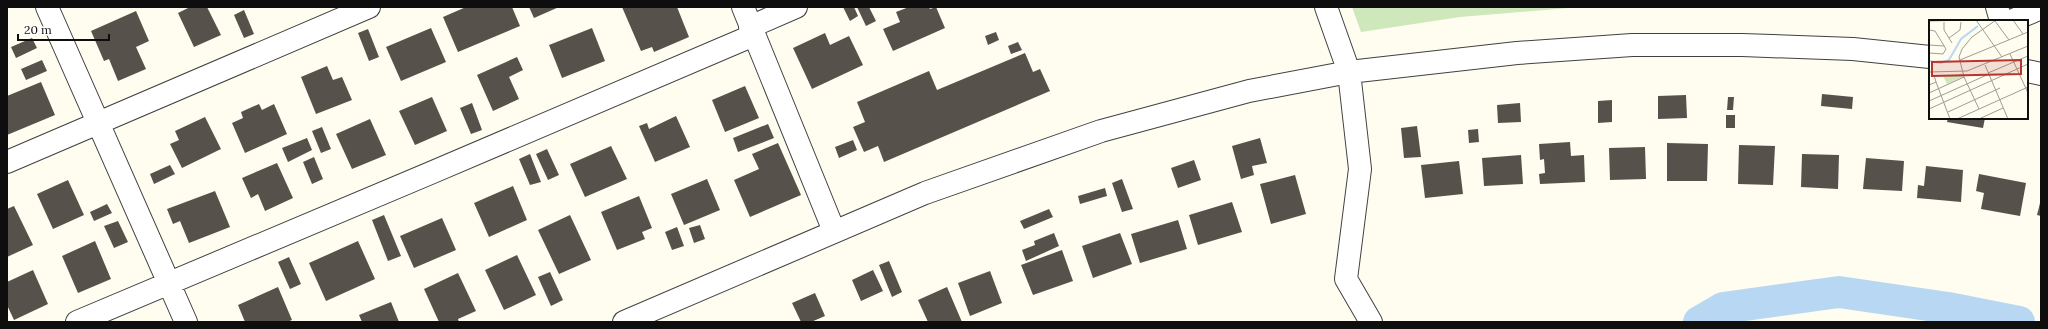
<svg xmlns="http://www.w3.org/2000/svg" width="2048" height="329" viewBox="0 0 2048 329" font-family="Lora,serif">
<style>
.green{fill:#cee7bb}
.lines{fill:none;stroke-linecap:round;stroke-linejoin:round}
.canal{stroke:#b8d7f3;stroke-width:32}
.building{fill:#57514b}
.minor-casing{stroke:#414141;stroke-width:24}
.minor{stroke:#fff;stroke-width:22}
.inset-river{fill:none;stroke:#b8d7f3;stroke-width:2}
.inset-road{fill:none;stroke:#9e9d96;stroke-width:1}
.view{fill:#b8342d;fill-opacity:0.15;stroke:#b8342d;stroke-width:2}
.inset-edge{fill:none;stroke:#0e0e0e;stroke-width:2}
</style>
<rect width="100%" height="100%" fill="#fefdf0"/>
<path class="green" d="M1352,7H1580L1460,17L1361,32Z"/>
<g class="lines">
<path class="canal" d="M1699,322L1723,308L1839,292L1948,308L2019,322"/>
</g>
<path class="building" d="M190,7H207L221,35L194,47L178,13Z
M466,7H512L520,26L458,52L443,17Z
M529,7H559L534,18Z
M622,7H677L689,37L654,52L652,47L641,51Z
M843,7H854L858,16L850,21Z
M857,7H869L876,21L866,26Z
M909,7H929L930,9L936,7L945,28L893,51L883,29L900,22L896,12Z
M244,10L254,34L244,38L234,15Z
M136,11L149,41L136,47L146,69L118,81L109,59L104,61L91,31Z
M431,28L446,62L401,81L386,47Z
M592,28L605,61L562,78L549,45Z
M368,29L379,57L369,61L358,33Z
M996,32L999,40L988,45L985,36Z
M825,33L830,45L849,36L863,65L812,89L793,48Z
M32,38L37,48L16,58L11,47Z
M1018,42L1022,50L1011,54L1008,46Z
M1025,53L1033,72L1040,69L1050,91L884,162L878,146L864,152L853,127L865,122L857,102L929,71L937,90Z
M517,57L523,70L509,77L519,99L493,111L477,75Z
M42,60L47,71L26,80L21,69Z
M327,66L333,80L342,77L352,100L316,114L301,77Z
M41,82L55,115L7,135V96Z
M745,86L759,118L725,132L712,100Z
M1822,94L1853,97L1852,109L1821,106Z
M1686,95L1687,118L1658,119V96Z
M432,97L447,131L415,145L399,111Z
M1728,97H1734L1733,110H1727Z
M1612,100V122L1598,123V101Z
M472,103L482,130L471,134L460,108Z
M1520,103L1521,122L1498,123L1497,105Z
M259,104L262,110L274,104L287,134L245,153L232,123L243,118L241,112Z
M1726,115H1735V128H1726Z
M676,116L690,147L655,162L639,126L647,123L649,129Z
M205,117L221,149L182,168L170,144L179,140L175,131Z
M1948,118H1985L1983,128L1947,122Z
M370,119L386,155L352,169L336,134Z
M768,124L774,138L738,152L733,138Z
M1417,126L1421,157L1404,158L1401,128Z
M322,127L331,149L321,153L312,131Z
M1478,129L1479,142L1469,143L1468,130Z
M307,138L312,150L288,162L282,148Z
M1260,138L1267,163L1252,166L1254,175L1241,179L1232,146Z
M853,140L857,150L839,158L835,147Z
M1570,142L1571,156L1584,155L1585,182L1540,184L1539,174L1545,173L1544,159L1540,160L1539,144Z
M778,143L801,195L750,217L734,180L759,169L752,154Z
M1667,143L1708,144L1707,181H1667Z
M1739,145L1775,146L1773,185L1738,184Z
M611,146L627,179L585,197L570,164Z
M1645,147L1646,179L1610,180L1609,148Z
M547,149L559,175L548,180L536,154Z
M530,154L541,182L530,185L519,159Z
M1802,154L1839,155L1838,189L1801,187Z
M1521,155L1523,184L1484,186L1482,158Z
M314,157L323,179L312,184L303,162Z
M1866,158L1904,161L1902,191L1863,189Z
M1194,160L1201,180L1178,188L1171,168Z
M1459,161L1463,194L1425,198L1421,165Z
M277,163L293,198L265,211L258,194L251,198L242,178Z
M170,165L175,174L154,184L150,174Z
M1926,166L1963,170L1961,202L1917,198L1918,185L1924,186Z
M1979,174L2026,183L2020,216L1981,209L1984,193L1976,191Z
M1295,175L1306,214L1271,224L1260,184Z
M707,179L720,210L684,225L671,194Z
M1122,179L1133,209L1122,212L1112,183Z
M68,180L84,215L53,229L37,194Z
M513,186L527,220L489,237L474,203Z
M1105,188L1107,196L1080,204L1078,196Z
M215,191L230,227L189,243L180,221L173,224L167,209Z
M639,196L652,228L642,232L645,239L617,250L601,212Z
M2041,199V216L2037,215Z
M1232,202L1242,232L1198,245L1189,215Z
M107,204L112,213L94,221L90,212Z
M14,206L33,245L7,257V209Z
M1049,209L1053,217L1024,229L1020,221Z
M384,215L401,256L388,261L372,220Z
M570,215L591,260L559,274L538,230Z
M442,218L456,250L414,268L400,236Z
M1178,220L1187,249L1140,263L1131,234Z
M118,221L128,242L114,248L104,226Z
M700,225L705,239L694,243L689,228Z
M677,227L684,246L672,250L665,232Z
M1054,233L1059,246L1026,261L1022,250L1035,245L1034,241Z
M1120,233L1132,264L1093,278L1082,246Z
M95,241L111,279L78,293L62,256Z
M358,241L375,279L326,301L309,263Z
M1062,250L1073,281L1033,295L1021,265Z
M517,255L536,295L504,310L485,270Z
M289,257L301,284L290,289L278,262Z
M889,261L902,292L892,297L879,265Z
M33,270L48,304L14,320L7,305V282Z
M873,270L883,291L861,301L852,280Z
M990,271L1002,303L970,316L958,283Z
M550,272L563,300L551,306L538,277Z
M458,273L476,311L458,319L459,322H439L424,289Z
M278,287L292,320L287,322H245L238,305Z
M947,287L962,322H928L918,300Z
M815,293L825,316L811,322H801L792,303Z
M391,302L399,322H362L359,315Z"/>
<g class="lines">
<g class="minor-casing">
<path id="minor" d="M47,7L186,322
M743,7L834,231
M1326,7L1349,72L1360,169L1346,279L1371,322
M1997,7L2001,21
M2011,21L2041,8
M750,27L796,7
M2027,71L2041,74
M7,162L369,7
M77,322C304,228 528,131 754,35
M624,322L925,193L1101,131L1249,91L1349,72L1517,53L1632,45H1742L1853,49L1930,57"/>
</g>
<use href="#minor" class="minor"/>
</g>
<g transform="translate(1929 20)">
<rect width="99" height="99" fill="#fefdf0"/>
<path d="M33,54L34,57L18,64L14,56Z" fill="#cee7bb"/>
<path class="inset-river" d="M0,41L12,43L20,40L32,19L49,6"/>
<path class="inset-road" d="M47,0L73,37M84,0L94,14M0,1L41,0M66,1L80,20M15,2V10L23,23M0,10L6,11L17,29L14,34L0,33M20,18L31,10L32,2M0,25L15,26M81,34L99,73M31,40L99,12M56,45L79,99M0,52L38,51L99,26M59,53L99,36M35,57L50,89M7,62L21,99M0,65L7,62L5,55M0,73L35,57L30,37L33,29L43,17L67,0M0,81L60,54M0,89L99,44M19,92L71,68M28,99L99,67M50,99L74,88"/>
<path class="view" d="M92,40V54L3,56V42Z"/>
<rect width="99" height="99" class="inset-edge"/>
</g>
<rect width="2048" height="329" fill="none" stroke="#0e0e0e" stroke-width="16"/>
<path d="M18 34v6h91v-6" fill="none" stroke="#0e0e0e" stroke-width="2"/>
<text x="24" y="34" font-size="12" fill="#0e0e0e" stroke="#ffffff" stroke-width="3" paint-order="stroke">20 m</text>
</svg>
